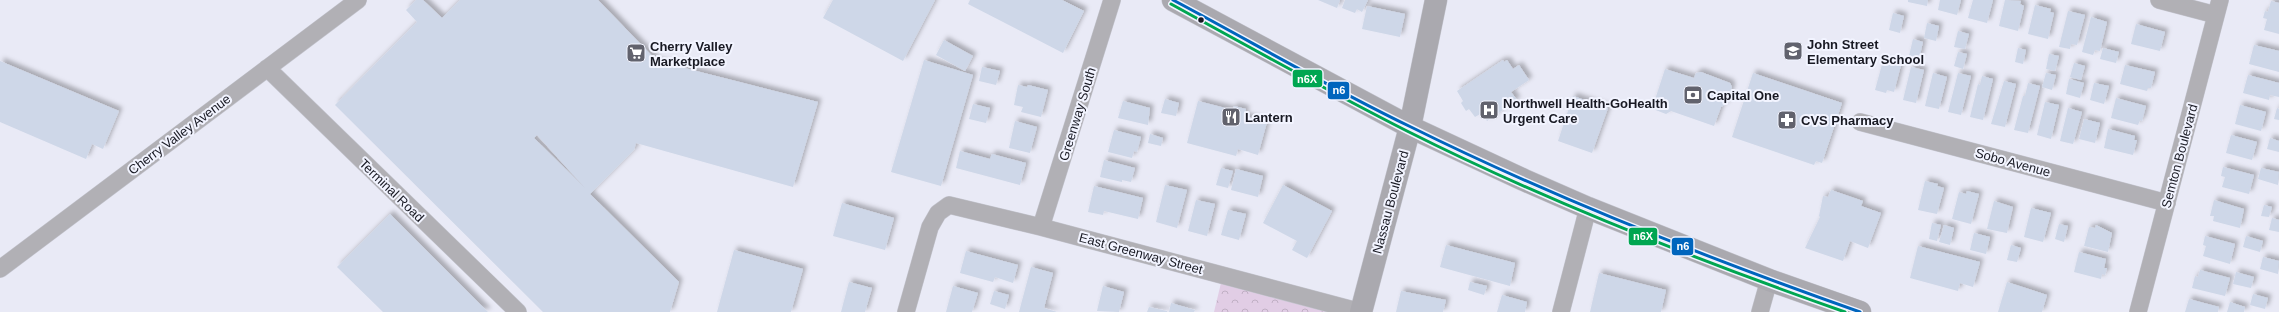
<svg xmlns="http://www.w3.org/2000/svg" width="2279" height="312" viewBox="0 0 2279 312" font-family="Helvetica,sans-serif">
<style>
.park{fill:url(#park-crowns)}
.building{fill:#ced7e8;fill-rule:evenodd;filter:url(#shadow)}
.lines{fill:none;stroke-linecap:round;stroke-linejoin:round}
.minor-casing{stroke:#c4c5cf;stroke-width:18}
.major-casing{stroke:#c4c5cf;stroke-width:23}
.minor{stroke:#b1b0b5;stroke-width:17}
.major{stroke:#aaa9af;stroke-width:22}
.bus-1-casing{stroke:#f2f4ff;stroke-width:6}
.bus-2-casing{stroke:#f2f4ff;stroke-width:6}
.bus-1{stroke:#0065bd;stroke-width:3}
.bus-2{stroke:#00a651;stroke-width:3}
.bus-dot{fill:#181923;stroke:#f2f4ff;stroke-width:1.5}
.labels{text-anchor:middle;stroke-width:4;stroke-linejoin:round;paint-order:stroke}
.poi-label{font-size:13px;font-weight:bold;fill:#181923;stroke:#f2f4ff;text-anchor:start}
.street-label{font-size:13px;fill:#181923;stroke:#f2f4ff}
.line-badge{stroke:#f2f4ff;stroke-width:1.5}
.badge-label{font-size:11px;text-anchor:middle;font-weight:bold;fill:#fff}
</style>
<defs>
<pattern id="park-crowns" width="20" height="18" patternUnits="userSpaceOnUse"><rect width="20" height="18" fill="#e1cde5"/><path d="M2 6a3 3 0 1 1 6 0M12 15a3 3 0 1 1 6 0" fill="none" stroke="#c0afc4"/></pattern>
<filter id="shadow"><feDropShadow dx="3.5" dy="-3.5" stdDeviation="2" flood-color="#0004"/></filter>
</defs>
<rect width="100%" height="100%" fill="#e9eaf6"/>
<path class="park" d="M1221,283L1332,312H1214Z"/>
<path class="building" d="M416,0H423L442,18L460,0H598L657,61L818,102L793,187L636,143L634,150L590,194L679,282L670,312H543L335,105L417,22L406,10ZM537,135L585,188L534,138Z
M833,0H935L903,61L823,18Z
M970,0H1062L1084,11L1063,53L968,4Z
M1318,0H1340L1337,8Z
M1345,0H1368L1362,12L1357,9L1355,13L1342,8Z
M1908,0H1928L1927,6L1908,2Z
M1940,0H1961L1957,15L1938,10Z
M1973,0H1993L1987,23L1968,18Z
M2005,0L2021,1L2020,4L2024,6L2018,31L1999,26Z
M2271,1L2279,3V34L2264,30L2267,19L2263,18L2265,11L2268,12Z
M2035,5L2051,9L2050,12L2054,13L2048,39L2028,34Z
M1367,6L1405,14L1400,37L1362,29Z
M2068,11L2085,15L2077,45L2071,44L2070,49L2059,47Z
M1893,13L1904,16L1900,33L1889,30Z
M2091,17L2107,22L2100,51L2095,50L2093,55L2082,52Z
M1927,23L1939,26L1936,41L1924,38Z
M2136,24L2165,32L2160,51L2131,44Z
M1958,31L1969,34L1965,49L1954,47Z
M1913,39L1923,42L1919,59L1909,56Z
M944,40L973,56L965,71L936,55Z
M2254,45L2279,51V72L2249,64Z
M2018,48L2026,50L2023,64L2015,62Z
M2103,48L2119,52L2116,63L2100,59Z
M1958,52L1967,54L1963,69L1954,66Z
M2049,54L2059,56L2055,71L2046,69Z
M924,60L973,75L941,186L891,172Z
M1503,60L1504,62L1507,60L1513,69L1519,65L1529,80L1511,92L1517,100L1487,121L1482,113L1475,117L1469,109L1466,111L1461,103L1463,101L1457,91Z
M0,61L119,111L103,149L92,144L86,159L0,122Z
M1883,61L1901,65L1894,92L1887,90L1886,93L1875,90Z
M2074,63L2085,66L2081,80L2070,77Z
M2125,65L2155,72L2151,88H2148L2147,91L2120,84Z
M982,67L1000,71L996,85L979,81Z
M1911,67L1924,70L1916,103L1903,100Z
M1665,69L1694,78L1696,73L1701,72L1730,83L1732,87L1726,104L1721,107L1714,126L1671,111L1666,114L1653,109V106Z
M1753,73L1842,103L1822,163L1816,161L1814,165L1732,137Z
M1933,73L1947,77L1939,109L1925,106Z
M1958,73L1971,76L1961,115L1948,112Z
M2046,73L2056,75L2052,90L2042,87Z
M2248,75L2279,83V97L2270,95L2269,100L2243,93Z
M1982,76L1993,79L1983,120L1970,117L1978,84L1980,85Z
M2069,79L2084,83L2080,98L2066,94Z
M2004,81L2016,84L2005,127L1991,124Z
M2028,83L2040,86L2028,133L2014,130L2023,96H2025Z
M2094,83L2109,86L2104,104L2090,100Z
M1018,85L1027,87L1028,85L1048,90L1041,117L1021,112L1023,107L1014,105Z
M1573,96L1608,108L1592,153L1558,141Z
M2116,98L2146,106L2142,121L2140,120L2138,125L2111,118Z
M1165,99L1179,103L1176,116L1161,113Z
M1123,101L1150,108L1148,125L1118,118Z
M1198,101L1233,110L1234,106L1246,109L1244,116L1267,122L1258,155L1238,149L1236,156L1187,143Z
M2045,102L2059,105L2051,139L2037,135Z
M973,104L990,108L986,123L969,119Z
M2240,105L2266,112L2261,131L2235,124Z
M2068,108L2082,112L2073,144L2060,141Z
M2277,108L2279,109V120L2274,119Z
M2084,119L2100,123L2095,143L2079,139Z
M1015,121L1037,127L1030,153L1009,148Z
M2108,129L2135,136L2134,140H2137L2133,155L2104,148Z
M1114,130L1141,137L1137,152L1134,151L1132,158L1108,152Z
M1150,134L1163,138L1161,146L1148,143Z
M2231,135L2257,142L2252,160L2226,153Z
M2270,138L2279,141V152L2267,149Z
M960,151L990,159L992,154L1026,163L1020,185L956,168Z
M1104,160L1135,168L1131,182L1122,180V182L1100,177Z
M2223,167L2254,175L2249,194L2222,187L2225,177L2221,176Z
M1221,168L1233,171L1228,188L1216,185Z
M2261,168L2279,172L2278,185L2258,179Z
M1236,169L1263,176L1258,197L1231,190Z
M1925,181L1938,184L1937,186L1944,188L1937,214L1918,210Z
M1165,185L1187,190L1177,228L1156,222Z
M1283,185L1332,211L1307,258L1292,250L1297,241L1263,223Z
M1094,186L1143,198L1138,219L1104,211L1103,215L1088,212Z
M1831,190L1863,201L1861,206L1881,213L1868,248L1850,241L1843,261L1805,248L1820,217L1819,216L1823,196L1828,197Z
M1967,191L1979,194L1971,224L1952,219L1959,192L1966,194Z
M1196,200L1215,204L1207,236L1188,231Z
M2214,200L2244,209L2240,228L2213,221L2214,216H2210Z
M1994,201L2013,207L2007,233L1987,229Z
M842,203L894,218L885,250L833,236Z
M2264,205L2272,207L2269,217L2261,216Z
M2031,208L2051,213L2043,242L2024,237Z
M1228,210L1246,214L1239,240L1221,235Z
M390,214L488,312H383L337,267Z
M2272,218L2279,220V232L2269,230Z
M1932,223L1941,225L1937,241L1929,239Z
M2059,224L2068,226L2064,242L2055,239Z
M1944,225L1954,228L1950,245L1939,242Z
M2096,225L2112,233L2108,252L2084,246L2089,227L2095,228Z
M1974,233L1990,237L1986,254L1970,250Z
M2205,236L2235,244L2230,264L2203,256L2206,246L2203,245Z
M2246,236L2263,241L2260,252L2243,247Z
M1446,245L1515,263L1510,286L1440,267Z
M2011,245L2021,248L2017,262L2007,260Z
M1918,246L1980,262L1973,287L1960,283L1958,291L1910,278Z
M734,250L803,269L791,312H717Z
M966,251L1018,265L1013,283L995,277L993,282L960,273Z
M2079,252L2106,259L2104,268H2107L2105,275L2102,274L2101,279L2074,272Z
M2263,257L2279,261L2278,274L2260,269Z
M1031,267L1053,273L1044,308L1057,312H1019Z
M2200,270L2230,278L2225,296L2192,288L2195,276L2198,277Z
M2236,272L2254,277L2251,288L2233,284Z
M1599,273L1666,290L1661,312H1590Z
M849,282L872,288L865,312H841Z
M1470,282L1487,286L1484,295L1468,290Z
M2007,282L2047,295L2042,312H1998Z
M953,286L978,293L972,312H946Z
M1103,286L1124,292L1119,312L1097,311Z
M994,291L1009,295L1005,309L990,304Z
M1401,291L1446,300L1443,312H1396Z
M2253,294L2268,298L2265,309L2250,305Z
M1502,295L1527,302L1525,312H1497Z
M2189,299L2219,307L2218,312H2185Z
M2230,302L2245,307L2244,312H2227Z
M1171,303L1195,310L1194,312H1169Z
M1149,307L1167,311V312H1147Z"/>
<g class="lines">
<g class="minor-casing">
<path id="minor" d="M2159,0L2216,15
M267,68L518,312
M1860,122L2167,203
M1041,227L1112,0
M0,269L358,0
M906,312L930,227L938,213L949,205L1041,227L1361,312
M1561,312L1588,208
M1760,312L1769,280
M2138,312L2220,0"/>
</g>
<g class="major-casing">
<path id="major" d="M1173,0L1410,127L1524,180L1588,208L1769,280L1860,312
M1361,312L1410,127L1436,0"/>
</g>
<use href="#minor" class="minor"/>
<use href="#major" class="major"/>
<g class="bus-1-casing">
<path id="bus-1" d="M1173,0C1252,42 1330,88 1411,127C1556,199 1707,258 1860,312"/>
</g>
<g class="bus-2-casing">
<path id="bus-2" d="M1171,4C1249,47 1328,91 1407,131C1548,202 1697,260 1845,312"/>
</g>
<use href="#bus-1" class="bus-1"/>
<use href="#bus-2" class="bus-2"/>
</g>
<defs>
<g id="school-square" transform="scale(1)"><rect x="-9" y="-9" width="18" height="18" rx="4" fill="#61626d" stroke="#f2f4ff"/><path d="M0-5L7-2L0 1L-7-2ZM-4 1L0 2.5L4 1V4Q0 6-4 4Z" fill="#fff"/></g>
<g id="supermarket-square" transform="scale(1)"><rect x="-9" y="-9" width="18" height="18" rx="4" fill="#61626d" stroke="#f2f4ff"/><path d="M-6-5.5h2.5l.6 2H6L4.5 2H-2.5L-4.4-4H-6ZM-1.5 3.2a1.3 1.3 0 1 0 .1 0ZM3 3.2a1.3 1.3 0 1 0 .1 0Z" fill="#fff"/></g>
<g id="bank-square" transform="scale(1)"><rect x="-9" y="-9" width="18" height="18" rx="4" fill="#61626d" stroke="#f2f4ff"/><path d="M-6-4H6V4H-6ZM0-2.3a2.3 2.3 0 1 0 0 4.6a2.3 2.3 0 1 0 0-4.6Z" fill="#fff"/></g>
<g id="hospital-square" transform="scale(1)"><rect x="-9" y="-9" width="18" height="18" rx="4" fill="#61626d" stroke="#f2f4ff"/><path d="M-5-5h3v3.5h4V-5h3V5h-3V1.5h-4V5h-3Z" fill="#fff"/></g>
<g id="restaurant-square" transform="scale(1)"><rect x="-9" y="-9" width="18" height="18" rx="4" fill="#61626d" stroke="#f2f4ff"/><path d="M-5-6h1v4h1v-4h1v4h1v-4h1v5L-1.5 .5V6h-2V.5L-5-1ZM5-6V6H3V1.5H1.5Q1.5-4 5-6Z" fill="#fff"/></g>
<g id="pharmacy-square" transform="scale(1)"><rect x="-9" y="-9" width="18" height="18" rx="4" fill="#61626d" stroke="#f2f4ff"/><path d="M-2-6h4v4h4v4h-4v4h-4v-4h-4v-4h4Z" fill="#fff"/></g>
</defs>
<g fill-rule="evenodd">
<use href="#school-square" x="1793" y="51"/>
<use href="#supermarket-square" x="636" y="53"/>
<use href="#bank-square" x="1693" y="95"/>
<use href="#hospital-square" x="1489" y="110"/>
<use href="#restaurant-square" x="1231" y="117"/>
<use href="#pharmacy-square" x="1787" y="120"/>
</g>
<circle class="bus-dot" cx="1201" cy="20" r="3.5"/>
<g class="labels">
<g class="poi-label">
<text x="1807" y="49">John Street<tspan x="1807" dy="15">Elementary School</tspan></text>
<text x="650" y="51">Cherry Valley<tspan x="650" dy="15">Marketplace</tspan></text>
<text x="1707" y="100">Capital One</text>
<text x="1503" y="108">Northwell Health-GoHealth<tspan x="1503" dy="15">Urgent Care</tspan></text>
<text x="1245" y="122">Lantern</text>
<text x="1801" y="125">CVS Pharmacy</text>
</g>
<g class="street-label">
<text transform="translate(1077 114) rotate(-73)" y="5">Greenway South</text>
<text transform="translate(179 134) rotate(-37)" y="5">Cherry Valley Avenue</text>
<text transform="translate(2179 156) rotate(-75)" y="5">Semton Boulevard</text>
<text transform="translate(2013 162) rotate(15)" y="5">Sobo Avenue</text>
<text transform="translate(392 190) rotate(44)" y="5">Terminal Road</text>
<text transform="translate(1390 202) rotate(-75)" y="5">Nassau Boulevard</text>
<text transform="translate(1141 253) rotate(15)" y="5">East Greenway Street</text>
</g>
</g>
<g class="line-badge">
<rect x="1292" y="69" width="31" height="19" rx="4" fill="#00a651"/>
<rect x="1327" y="81" width="23" height="19" rx="4" fill="#0065bd"/>
<rect x="1628" y="227" width="30" height="19" rx="4" fill="#00a651"/>
<rect x="1671" y="237" width="23" height="19" rx="4" fill="#0065bd"/>
</g>
<g class="badge-label">
<text x="1307" y="83">n6X</text>
<text x="1339" y="94">n6</text>
<text x="1643" y="240">n6X</text>
<text x="1683" y="250">n6</text>
</g>
</svg>
